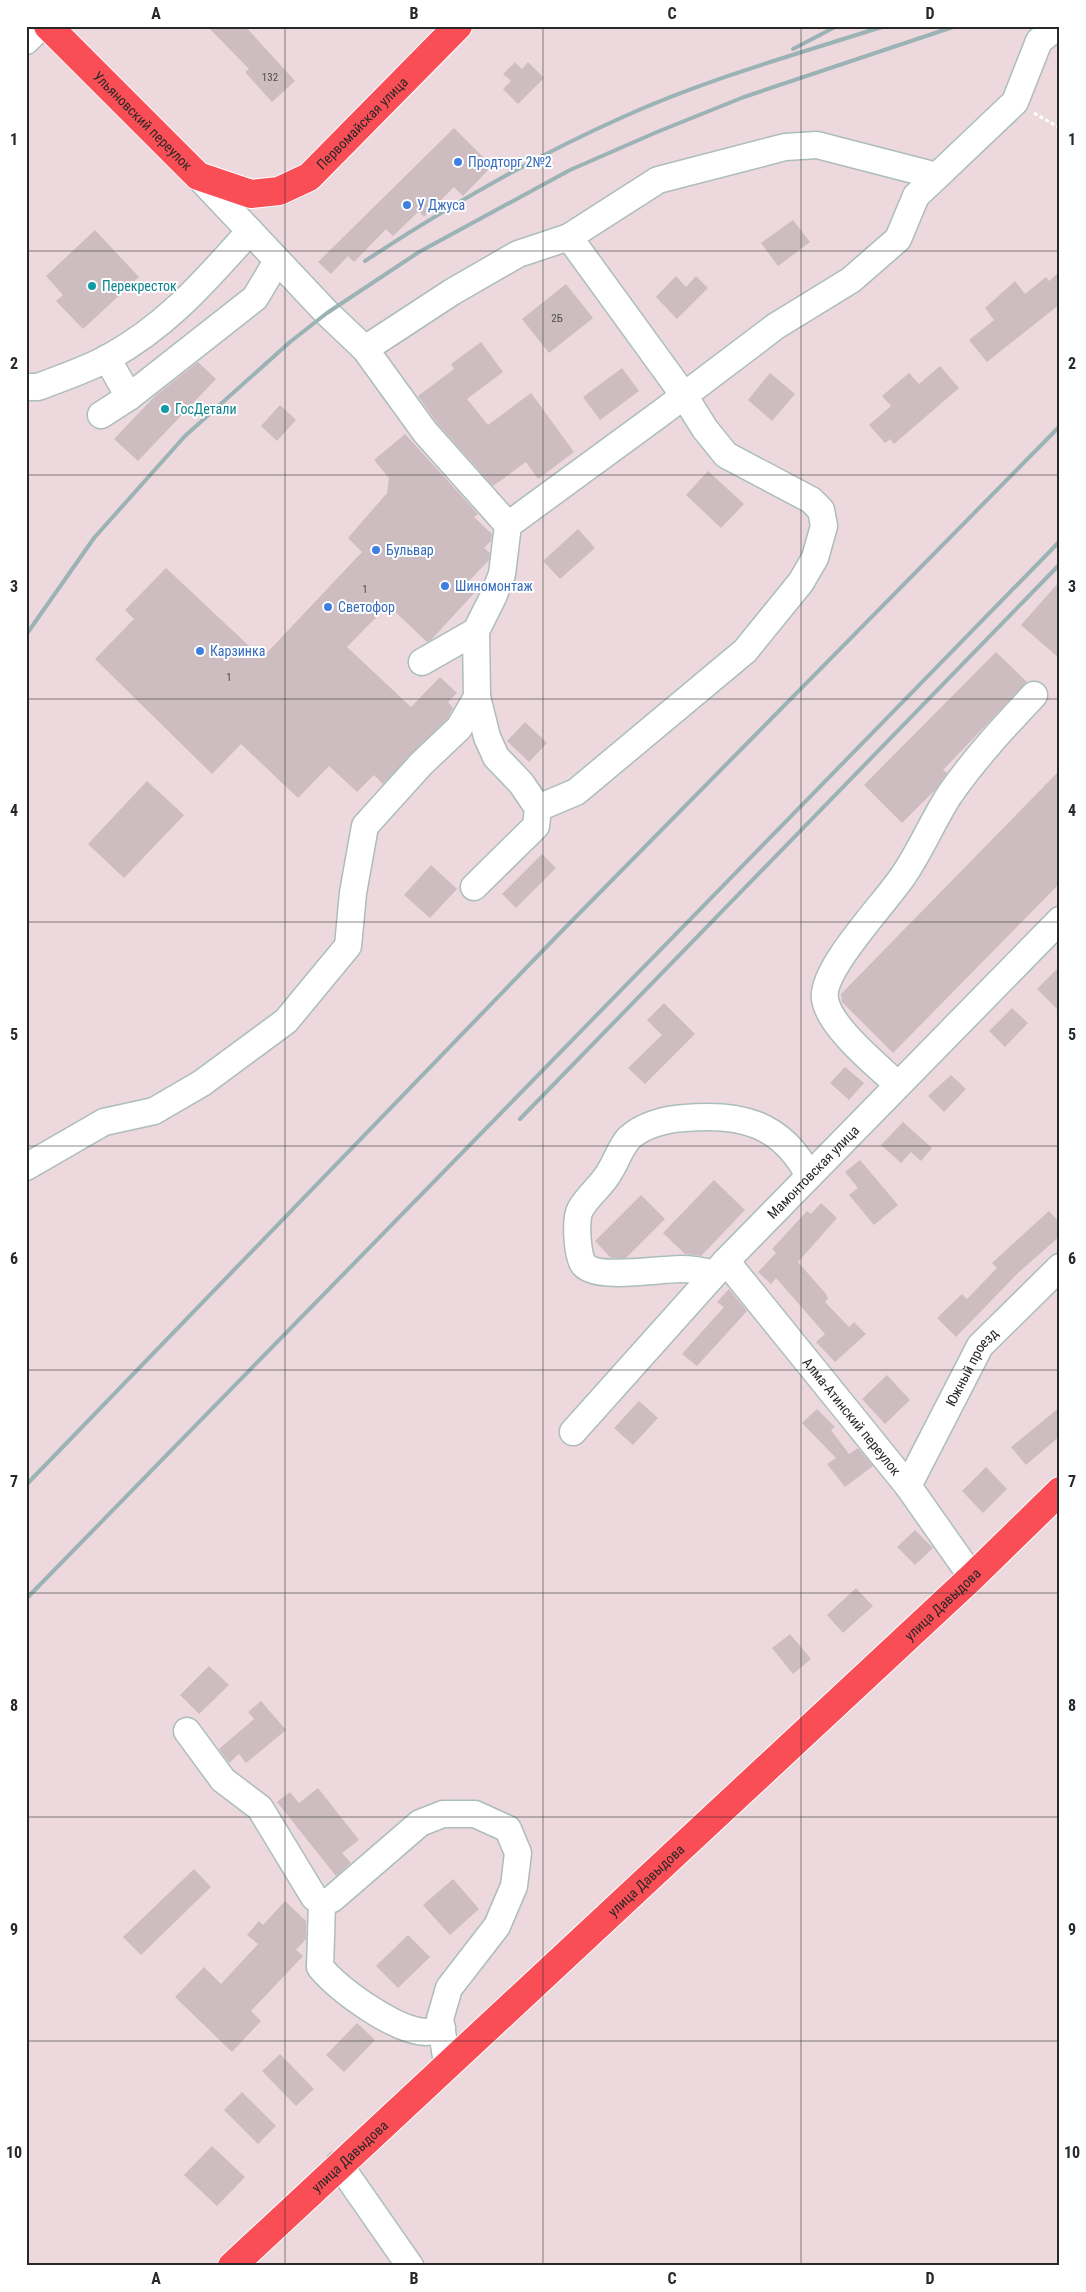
<svg xmlns="http://www.w3.org/2000/svg" width="1086" height="2292" viewBox="0 0 1086 2292" font-family="'Roboto Condensed',sans-serif">
<style>
.building{fill:#cdbdc0}
.lines{fill:none;stroke-linecap:round;stroke-linejoin:round}
.minor-casing{stroke:#acbdbd;stroke-width:29}
.major-casing{stroke:#fff;stroke-width:30}
.path{stroke:#fff;stroke-width:3;stroke-dasharray:4 2.5;stroke-linecap:butt}
.minor{stroke:#fff;stroke-width:26}
.major{stroke:#fa4e56;stroke-width:28}
.rail{stroke:#9bb3b4;stroke-width:4}
.grid{fill:none;stroke:#282828;stroke-width:1;stroke-opacity:0.55}
.shop-dot{fill:#3f7fe0;stroke:#fff;stroke-width:2}
.culture-dot{fill:#0f9aa8;stroke:#fff;stroke-width:2}
.labels{text-anchor:middle;stroke-width:4;stroke-linejoin:round;paint-order:stroke}
.number-label{font-size:11px;fill:#514d4e}
.street-label{font-size:14px;fill:#282828;stroke:#fff}
.shop-label{font-size:14px;fill:#366cbe;stroke:#fff;text-anchor:start}
.culture-label{font-size:14px;fill:#0d838f;stroke:#fff;text-anchor:start}
.neatline{fill:none;stroke:#282828;stroke-width:2}
.grid-label{font-size:16px;text-anchor:middle;font-weight:bold;fill:#282828}
</style>
<rect width="100%" height="100%" fill="#ecd8dd"/>
<path class="building" d="M207,26H245L295,81L272,102L245,72L249,69Z
M515,62L522,69L528,62L544,78L518,104L503,89L511,81L503,74Z
M454,128L492,166L463,196L454,187L424,217L419,211L393,236L386,229L354,262L348,256L331,274L318,262Z
M793,220L810,242L778,266L761,243Z
M95,230L139,277L83,329L56,301L63,295L46,276Z
M1060,271V304L987,362L969,340L994,320L985,308L1015,281L1025,294L1046,277L1049,281Z
M676,276L686,287L696,276L708,288L677,319L656,297Z
M566,284L593,318L549,353L522,319Z
M481,342L503,372L467,399L488,425L531,393L574,452L538,479L526,462L493,486L437,423L418,396L454,369L451,364Z
M198,362L216,379L138,461L114,439L155,396Z
M940,366L959,388L894,444L890,439L885,443L869,425L891,406L882,396L909,373L919,384Z
M622,368L639,391L600,420L583,397Z
M770,373L795,394L772,421L748,400Z
M280,405L296,420L277,441L261,426Z
M405,434L478,514L474,517L492,534L491,541L484,548L490,553L489,560L468,582L477,590L431,640L427,642L388,605L347,647L411,707L440,677L457,693L448,702L453,708L447,719L383,784L374,775L357,792L329,766L298,798L241,744L212,774L95,659L134,619L125,610L166,568L262,658L362,552L348,538L387,493L389,478L374,460Z
M708,471L744,504L721,528L686,495Z
M578,529L595,548L560,579L543,561Z
M1060,581V659L1021,625Z
M996,652L1027,682L943,770L947,773L935,790L902,823L864,785Z
M525,722L547,743L529,762L507,741Z
M1060,770V883L893,1053L842,1002L841,994Z
M147,781L184,815L124,878L88,844Z
M542,854L556,868L516,908L502,894Z
M431,865L457,889L430,918L404,895Z
M1060,966V1012L1037,989Z
M664,1003L695,1034L645,1084L628,1068L662,1035L647,1020Z
M1012,1008L1028,1023L1005,1047L989,1031Z
M845,1067L864,1083L849,1100L830,1083Z
M951,1075L966,1089L944,1112L928,1096Z
M903,1122L932,1148L921,1161L911,1152L901,1163L881,1145Z
M860,1160L898,1205L874,1225L849,1195L858,1188L845,1172Z
M714,1180L745,1210L701,1256L685,1254L663,1233Z
M641,1195L665,1219L626,1258H611L595,1241Z
M821,1203L837,1218L798,1262L826,1294L828,1299L825,1302L849,1327L854,1322L866,1334L835,1362L816,1342L825,1334L776,1278L771,1284L758,1272L776,1253L772,1249L807,1211L811,1214Z
M1049,1211L1060,1223V1236L1018,1273L956,1337L937,1318L962,1294L967,1299L997,1268L992,1263Z
M729,1289L747,1311L697,1366L682,1354L724,1307L717,1302Z
M887,1375L910,1400L885,1424L862,1399Z
M639,1401L658,1418L633,1445L614,1428Z
M1060,1407V1436L1026,1465L1011,1447Z
M817,1409L835,1427L831,1430L849,1454L858,1448L873,1466L845,1487L827,1464L836,1458L802,1423Z
M986,1467L1007,1489L983,1513L962,1491Z
M915,1530L933,1548L915,1565L897,1547Z
M856,1588L873,1606L843,1633L827,1615Z
M790,1634L811,1659L793,1674L772,1648Z
M209,1666L229,1685L199,1714L180,1695Z
M261,1701L286,1730L246,1763L239,1754L229,1763L219,1749L254,1719L248,1712Z
M318,1788L359,1840L342,1853L351,1863L336,1876L277,1802L290,1792L299,1803Z
M194,1869L211,1887L141,1955L123,1937Z
M453,1879L479,1909L450,1935L423,1905Z
M285,1901L306,1921V1939L296,1950L303,1956L251,2011L261,2021L232,2052L175,1997L204,1967L221,1984L258,1944L247,1935L259,1921L263,1925Z
M408,1935L430,1957L398,1988L376,1966Z
M357,2023L375,2040L344,2072L326,2055Z
M280,2054L314,2089L296,2106L262,2071Z
M242,2092L276,2126L258,2144L224,2110Z
M212,2146L245,2177L217,2206L184,2175Z"/>
<g class="lines">
<g class="minor-casing">
<g id="minor">
<path d="M26,41L41,26"/>
<path d="M365,349L452,292L518,254L569,237L658,180L785,147L817,145L937,176"/>
<path d="M107,358L129,397"/>
<path d="M26,387H38C61,378 86,370 108,358C168,325 205,281 250,231"/>
<path d="M101,415L129,397L255,298L277,261"/>
<path d="M508,525L661,413L776,326L851,280L898,239L916,196L1015,102L1039,41L1058,26"/>
<path d="M422,662L476,631"/>
<path d="M538,808L576,792L745,651L801,582L815,558L824,526L821,510L811,500L726,455L705,429L683,394L569,237"/>
<path d="M474,887L536,826L538,808L521,783L496,757L487,737L477,697"/>
<path d="M898,1085C878,1066 829,1027 825,999C820,970 886,902 903,876C921,850 933,820 950,794C975,758 1004,727 1034,695"/>
<path d="M26,1167L104,1122L154,1111L202,1083L286,1021L348,946L353,893L365,826L421,764L459,728L477,697L476,631L493,597L502,574L508,525L425,432L365,349L327,313L198,176"/>
<path id="s1" d="M726,1261L908,1486L972,1577"/>
<path d="M714,1274C703,1271 692,1269 681,1269C659,1269 598,1280 584,1265C577,1257 575,1219 580,1210C587,1196 603,1185 610,1171C617,1160 620,1148 629,1138C643,1125 666,1119 685,1118C740,1113 782,1123 809,1176"/>
<path id="s2" d="M573,1432L726,1261L1060,920"/>
<path id="s3" d="M908,1486L980,1346L1060,1267"/>
<path d="M187,1731L223,1780L260,1808L314,1897L322,1903L332,1899L420,1823L443,1814H475L508,1829L518,1853L514,1886L497,1926L449,1988L440,2019L447,2063"/>
<path d="M322,1903L320,1967C339,1990 395,2031 426,2032C431,2032 437,2029 442,2028"/>
<path d="M339,2164L410,2266"/>
</g>
</g>
<g class="major-casing">
<g id="major">
<path id="s4" d="M48,26L198,176L251,194L279,191L309,177L458,26"/>
<path id="s5" d="M232,2266L972,1577L1060,1491"/>
</g>
</g>
<path class="path" d="M1034,113L1060,128"/>
<use href="#minor" class="minor"/>
<use href="#major" class="major"/>
<path class="rail" d="M793,49L837,26
M365,261C447,207 533,157 623,117C707,79 797,54 885,26
M26,635L94,538L185,436L290,342L327,313L419,252L570,170L657,132L744,97L956,26
M520,1119L1060,564
M26,1485L556,937L1060,426
M26,1599L1060,541"/>
</g>
<path class="grid" d="M285,26V2266M543,26V2266M801,26V2266M26,251H1060M26,475H1060M26,699H1060M26,922H1060M26,1146H1060M26,1370H1060M26,1593H1060M26,1817H1060M26,2041H1060"/>
<g class="shop-dot">
<circle cx="458" cy="162" r="5"/>
<circle cx="407" cy="205" r="5"/>
<circle cx="376" cy="550" r="5"/>
<circle cx="445" cy="586" r="5"/>
<circle cx="328" cy="607" r="5"/>
<circle cx="200" cy="651" r="5"/>
</g>
<g class="culture-dot">
<circle cx="92" cy="286" r="5"/>
<circle cx="165" cy="409" r="5"/>
</g>
<g class="labels">
<g class="number-label">
<text x="270" y="81">132</text>
<text x="557" y="322">2Б</text>
<text x="365" y="593">1</text>
<text x="229" y="681">1</text>
</g>
<g class="street-label">
<text dy="5" stroke="none"><textPath href="#s4" startOffset="134">Ульяновский переулок</textPath></text>
<text dy="5" stroke="none"><textPath href="#s4" startOffset="405">Первомайская улица</textPath></text>
<text dy="5" stroke="none"><textPath href="#s2" startOffset="354">Мамонтовская улица</textPath></text>
<text dy="5" stroke="none"><textPath href="#s3" startOffset="135">Южный проезд</textPath></text>
<text dy="5" stroke="none"><textPath href="#s1" startOffset="200">Алма-Атинский переулок</textPath></text>
<text dy="5" stroke="none"><textPath href="#s5" startOffset="971">улица Давыдова</textPath></text>
<text dy="5" stroke="none"><textPath href="#s5" startOffset="566">улица Давыдова</textPath></text>
<text dy="5" stroke="none"><textPath href="#s5" startOffset="161">улица Давыдова</textPath></text>
</g>
<g class="shop-label">
<text x="468" y="167">Продторг 2№2</text>
<text x="417" y="210">У Джуса</text>
<text x="386" y="555">Бульвар</text>
<text x="455" y="591">Шиномонтаж</text>
<text x="338" y="612">Светофор</text>
<text x="210" y="656">Карзинка</text>
</g>
<g class="culture-label">
<text x="102" y="291">Перекресток</text>
<text x="175" y="414">ГосДетали</text>
</g>
</g>
<rect width="1086" height="2292" fill="none" stroke="#ffffff" stroke-width="55"/>
<rect x="28" y="28" width="1030" height="2236" class="neatline"/>
<g class="grid-label">
<text x="156" y="19">A</text>
<text x="414" y="19">B</text>
<text x="672" y="19">C</text>
<text x="930" y="19">D</text>
<text x="14" y="145">1</text>
<text x="1072" y="145">1</text>
<text x="14" y="369">2</text>
<text x="1072" y="369">2</text>
<text x="14" y="592">3</text>
<text x="1072" y="592">3</text>
<text x="14" y="816">4</text>
<text x="1072" y="816">4</text>
<text x="14" y="1040">5</text>
<text x="1072" y="1040">5</text>
<text x="14" y="1264">6</text>
<text x="1072" y="1264">6</text>
<text x="14" y="1487">7</text>
<text x="1072" y="1487">7</text>
<text x="14" y="1711">8</text>
<text x="1072" y="1711">8</text>
<text x="14" y="1935">9</text>
<text x="1072" y="1935">9</text>
<text x="14" y="2158">10</text>
<text x="1072" y="2158">10</text>
<text x="156" y="2284">A</text>
<text x="414" y="2284">B</text>
<text x="672" y="2284">C</text>
<text x="930" y="2284">D</text>
</g>
</svg>
